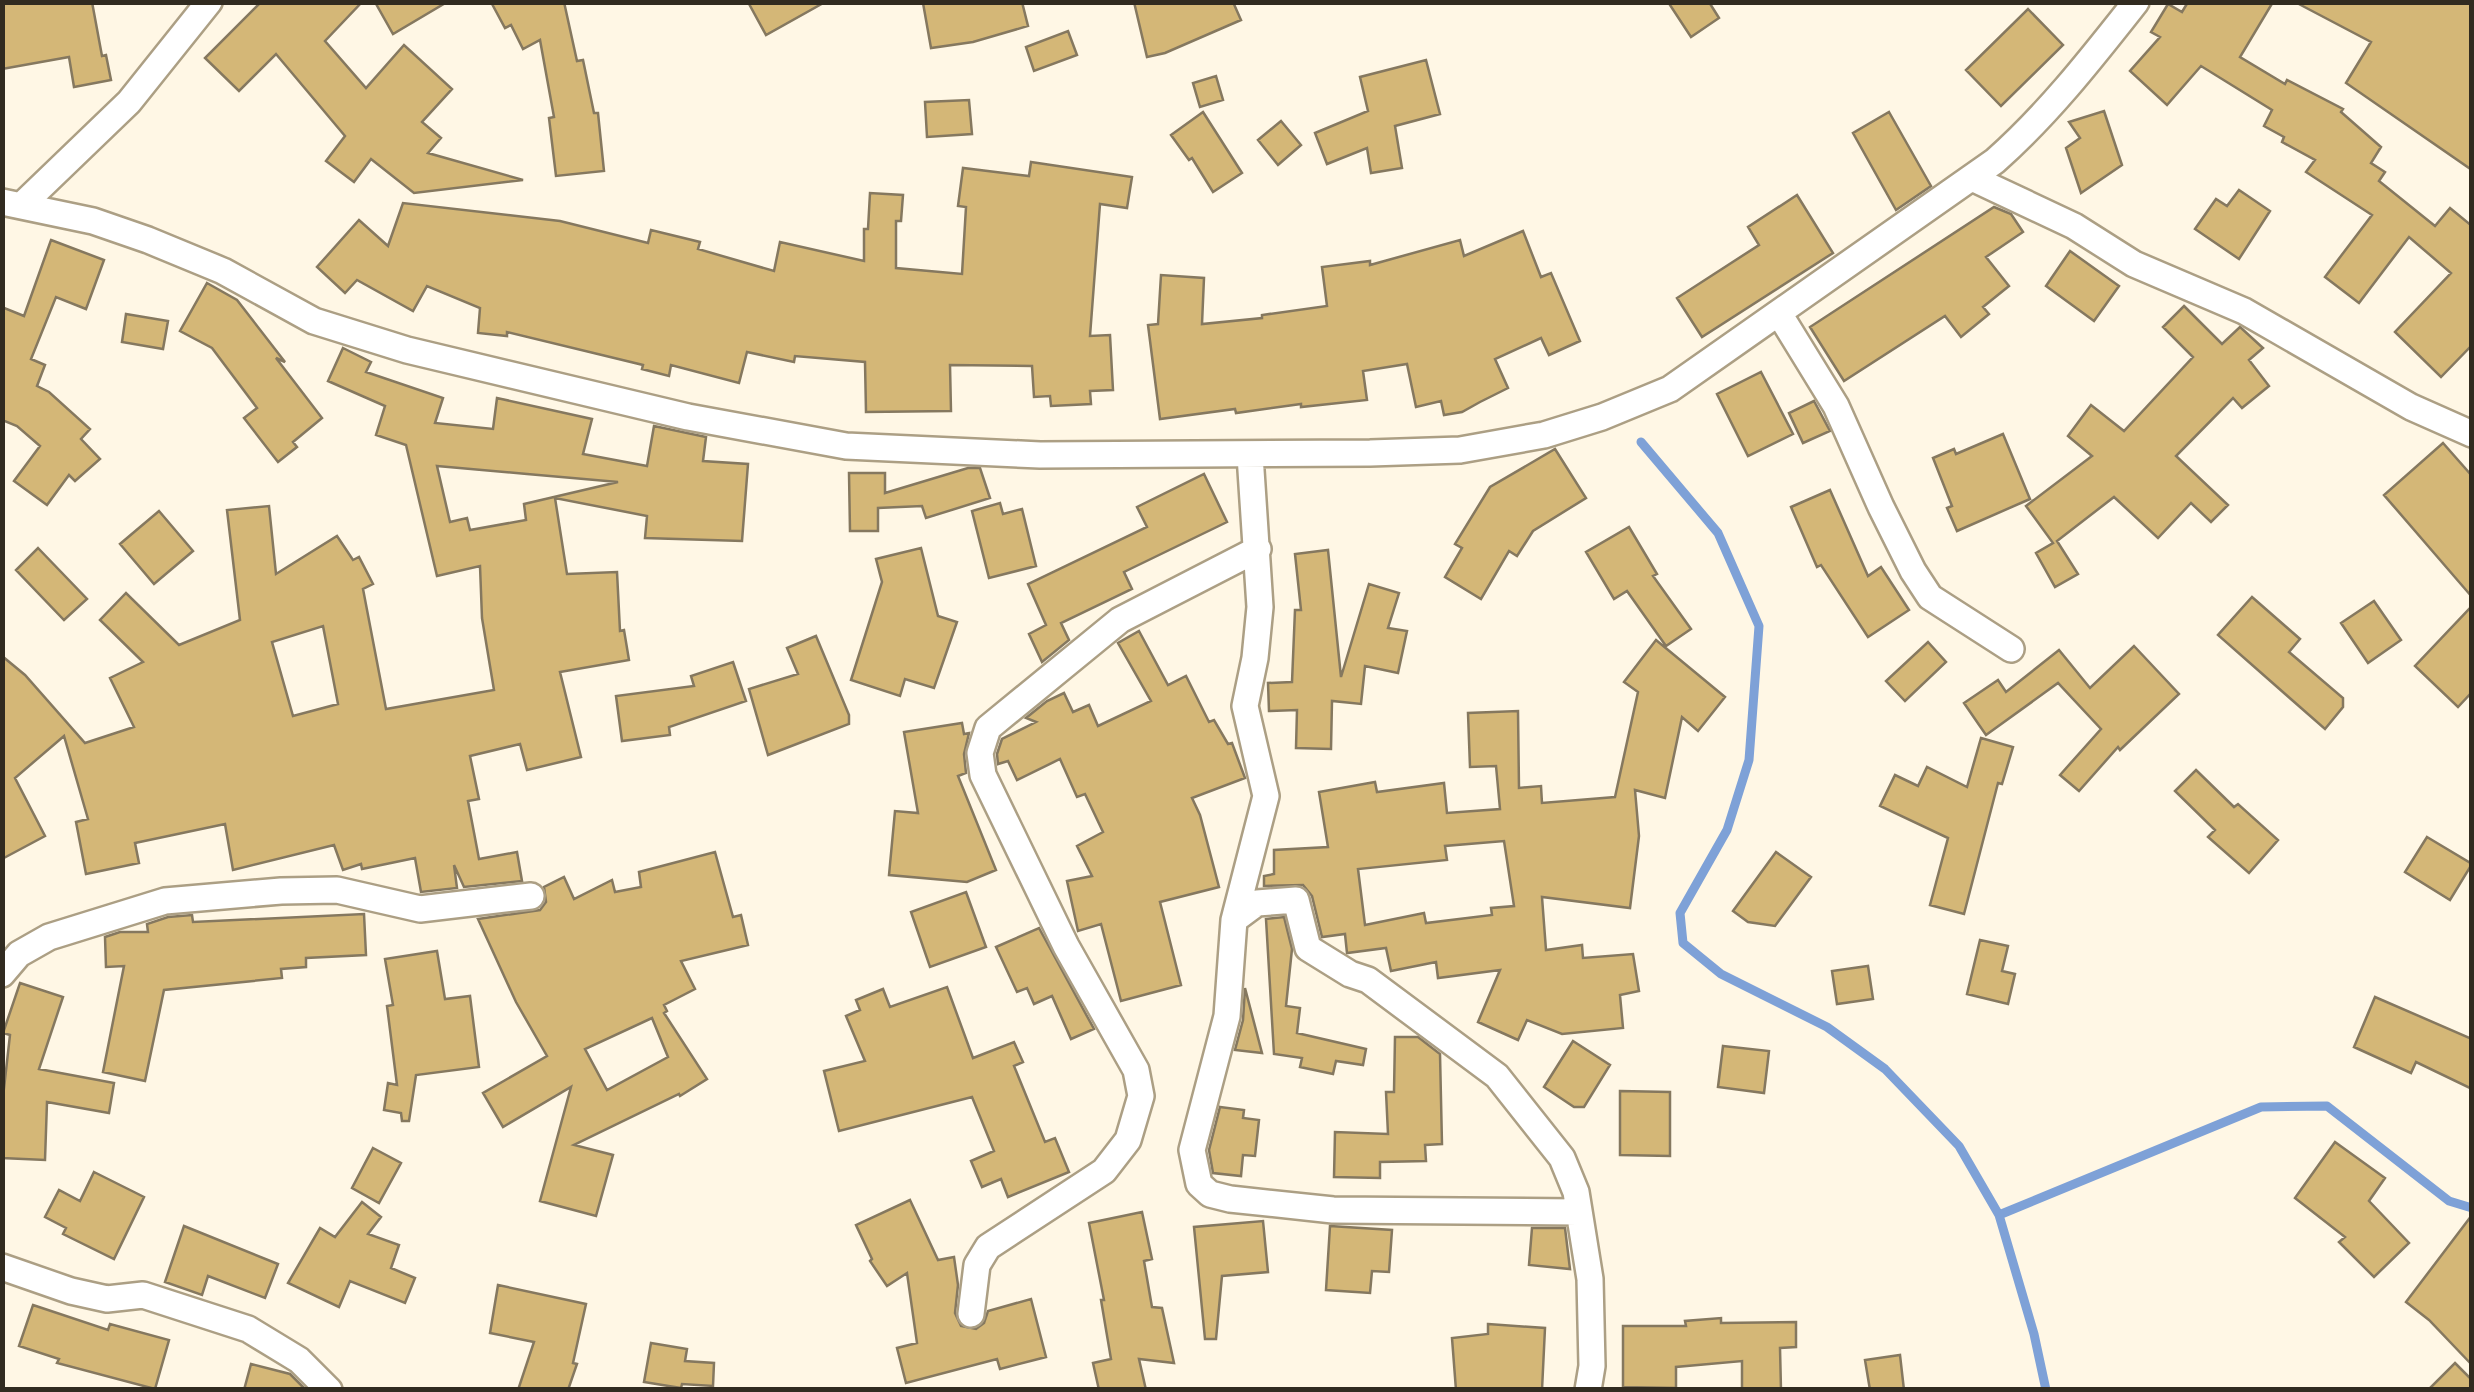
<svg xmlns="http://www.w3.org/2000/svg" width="2474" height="1392" viewBox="0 0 2474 1392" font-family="Poppins,sans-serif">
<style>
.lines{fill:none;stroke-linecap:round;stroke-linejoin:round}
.stream{stroke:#7ea1d7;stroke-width:9}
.building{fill:#d4b777;stroke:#85785f;stroke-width:2.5;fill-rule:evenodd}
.street-casing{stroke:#ac9f84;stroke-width:30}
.street{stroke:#fff;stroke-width:25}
</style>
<rect width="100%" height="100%" fill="#fff7e5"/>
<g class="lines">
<path class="stream" d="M1641,442L1718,533L1759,626L1749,760L1727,830L1680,913L1683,943L1721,974L1827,1027L1885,1069L1959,1146L1999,1215L2034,1334L2046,1390
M1999,1215L2261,1107L2327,1106L2449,1201L2472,1208"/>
</g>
<path class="building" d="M2,2H92L102,56L106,55L111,80L74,87L69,57L2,69Z
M261,2H362L325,41L366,88L404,45L452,89L422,122L441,138L428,153L523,180L414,193L371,159L354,182L326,161L345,136L276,54L239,91L205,58Z
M375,2H447L393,34Z
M491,2H564L577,61L583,60L594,113H598L604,171L556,176L549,118L554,117L540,40L523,49L511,25L505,28Z
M748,2H825L766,35Z
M1022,2L1028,26L973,42L931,48L923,3Z
M1134,2H1233L1241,20L1165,53L1147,57Z
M1668,2H1709L1719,18L1691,37Z
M2188,2H2273L2240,57L2285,84L2287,80L2343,109L2341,112L2381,147L2371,163L2385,172L2379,181L2435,226L2450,208L2472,226V345L2441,377L2395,332L2451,273L2409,237L2359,303L2325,277L2372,215L2306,172L2315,160L2282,142L2284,137L2264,126L2272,110L2201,66L2167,105L2130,71L2160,37L2151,32L2168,4L2182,12Z
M2295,2H2472V170L2346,83L2371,42Z
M2028,9L2063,45L2001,106L1966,70Z
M1068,31L1077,55L1034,71L1026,47Z
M1426,60L1440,114L1395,126L1402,168L1371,173L1367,148L1327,164L1315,133L1368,111L1360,77Z
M1216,76L1223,100L1200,107L1193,83Z
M969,100L972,134L927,137L925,102Z
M2104,111L2122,165L2081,193L2066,148L2080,138L2069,122Z
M1203,112L1242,173L1213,192L1192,158L1189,160L1171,135Z
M1889,112L1931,186L1896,210L1853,133Z
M1281,121L1301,145L1278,165L1258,140Z
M1031,162L1132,177L1127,208L1100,204L1090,336L1110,335L1113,390L1090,391L1091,404L1051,406L1050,396L1034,397L1032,366L950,365L951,411L866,412L865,362L795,356L794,362L747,352L739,383L671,365L669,376L642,369L643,365L507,332V336L478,333L480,308L427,286L413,311L357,280L345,293L317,267L359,220L388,246L403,203L560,221L648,243L651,230L700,242L698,249L774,271L780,242L864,261V229H868L870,193L903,195L901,221H896V268L962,274L966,207L958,206L963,168L1029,176Z
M2239,190L2270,211L2239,259L2195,229L2216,199L2227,206Z
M1797,195L1833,253L1702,337L1677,298L1759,245L1748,227Z
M1994,207L2011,214L2023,232L1986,257L2009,286L1983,307L1989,314L1961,337L1945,316L1844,381L1810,327Z
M1523,231L1541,277L1551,273L1580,341L1549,355L1541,338L1495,359L1508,388L1480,402L1462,412L1444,415L1441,401L1416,407L1407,364L1363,371L1367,400L1301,407V404L1236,413L1235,409L1160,419L1148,325L1158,324L1161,275L1204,278L1202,324L1262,318V315L1327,306L1322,267L1370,261V265L1460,240L1464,256Z
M51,240L104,260L86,309L56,297L31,359L45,365L37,386L49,392L90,429L81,439L100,459L75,481L69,475L47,505L14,481L40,446L17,426L2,420V307L24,316Z
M2070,251L2119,286L2094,321L2046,286Z
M207,283L237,300L285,362L276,358L322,418L293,442L297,447L278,462L244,418L257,408L212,348L180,331Z
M2184,306L2222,344L2240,327L2263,348L2249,360L2269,386L2242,408L2233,398L2176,456L2228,505L2211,522L2191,503L2158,538L2114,497L2057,541L2078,574L2055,587L2036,553L2053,543L2026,506L2092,456L2068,436L2091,405L2124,431L2193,357L2163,327Z
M126,314L168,321L163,349L122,342Z
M343,348L371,362L366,372L443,398L435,423L493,429L497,398L592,419L583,454L647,466L654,426L706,437L703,461L748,464L742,541L645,538L647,516L555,498L567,574L617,572L620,631L624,630L629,660L560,672L581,757L527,770L520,744L470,756L479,799L468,801L479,859L517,852L522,881L464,887L454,865L457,888L421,892L415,858L362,869L361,864L343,870L334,845L233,870L225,824L135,843L139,863L86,874L76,822L88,819L64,736L15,778L45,836L2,859V656L25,675L85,743L134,727L110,678L143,662L100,620L126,593L179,645L240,620L227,510L269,506L276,574L337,536L353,560L359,557L373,584L363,589L386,709L494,690L482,618L480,566L437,576L406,445L376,435L385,406L328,381ZM437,466L527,474L618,482L524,504L526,520L470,530L467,518L450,522ZM323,626L338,704L293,716L272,642Z
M1761,372L1793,434L1748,456L1717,394Z
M1814,401L1830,431L1803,443L1789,413Z
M2003,434L2030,499L1957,531L1947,508L1952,506L1933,458L1954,449L1956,454Z
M2443,443L2472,476V597L2384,495Z
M1555,449L1586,498L1533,531L1517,556L1509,551L1481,599L1445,577L1462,548L1455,544L1490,487Z
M968,468H980L990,498L926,518L922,506L878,508V531H850L849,473H885V493Z
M1204,474L1227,522L1124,572L1132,589L1061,623L1069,640L1042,662L1029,634L1046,625L1028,584L1147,527L1137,507Z
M1830,490L1868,576L1881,567L1909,610L1868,637L1821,565L1817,567L1791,507Z
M1000,503L1003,514L1022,509L1036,566L989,578L972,511Z
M159,511L193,551L154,584L120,544Z
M1629,527L1657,574L1653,576L1691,629L1666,646L1627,591L1614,599L1586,552Z
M38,548L87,599L64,620L16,570Z
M921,548L938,616L957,622L934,688L905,679L900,696L851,680L882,582L876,559Z
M1328,550L1341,677L1369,584L1399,593L1388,628L1407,631L1398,673L1365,666L1361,704L1332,701L1331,749L1296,748L1297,710L1269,711L1268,683L1292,682L1295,610H1301L1295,554Z
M2252,597L2300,639L2289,652L2343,698V707L2325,729L2218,635Z
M2374,601L2401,640L2368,663L2341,623Z
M2472,606V692L2458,707L2415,666Z
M1139,631L1168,685L1186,676L1209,722L1214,720L1228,744L1232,743L1245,778L1192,798L1200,815L1219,887L1160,902L1181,985L1121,1001L1101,924L1078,931L1067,881L1092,876L1077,846L1103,832L1085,794L1077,797L1060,759L1017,780L1008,761L998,764L997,754L1002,739L1036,722L1026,718L1047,701L1064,693L1073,712L1089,705L1098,726L1151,701L1118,643Z
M816,636L849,715V724L768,755L749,689L798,674L787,648Z
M1656,640L1725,697L1698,731L1682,717L1665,798L1635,790L1639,836L1630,908L1542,897L1546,950L1582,945L1583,958L1633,954L1639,991L1620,995L1623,1028L1562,1034L1527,1020L1518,1040L1478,1022L1500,970L1438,978L1436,962L1391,971L1386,948L1347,953L1345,934L1322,937L1312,896L1303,885L1264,886V876L1274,874V850L1328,847L1319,792L1375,782L1377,792L1444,783L1447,813L1500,809L1496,766L1470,767L1468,713L1518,711L1519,788L1541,786L1542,803L1615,797L1638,692L1624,682ZM1504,841L1514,906L1491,908L1492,915L1426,923L1424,913L1365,925L1358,869L1447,860L1445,846Z
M1928,642L1946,662L1905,701L1886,681Z
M2134,646L2179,694L2120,750L2118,747L2079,791L2060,775L2101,729L2058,683L1986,735L1964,703L1998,680L2006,692L2059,650L2090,688Z
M733,662L746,701L669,727L670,735L622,741L616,696L694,686L691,676Z
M962,723L964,734L969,733L964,754L966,773L958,776L996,870L967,882L889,875L895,811L918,813L904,732Z
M1981,738L2013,747L2002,784L1998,783L1964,914L1930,905L1948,838L1880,806L1895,775L1918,786L1927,767L1967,787Z
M2196,770L2234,807L2238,804L2278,840L2249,873L2208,837L2215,830L2175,791Z
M2427,837L2472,864L2450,900L2405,872Z
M715,852L733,917L741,915L748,945L681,961L695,989L664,1005L667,1011L664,1013L707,1079L680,1096L679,1094L574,1145L613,1155L596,1216L540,1201L571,1087L503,1127L483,1093L547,1056L516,1002L478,919L540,910L546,902L544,887L564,877L574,899L612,880L615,892L641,887L639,872ZM652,1018L668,1057L607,1090L585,1049Z
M1776,852L1811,877L1775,926L1748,922L1733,911Z
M966,892L986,947L930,967L911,912Z
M364,914L366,955L306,958V967L281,969L282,978L164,990L145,1081L103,1072L124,966L106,967L105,937L120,932H148L147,924L168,917L192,915L193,922Z
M1284,917L1292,949L1286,1006L1300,1008L1297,1033L1366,1049L1363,1065L1336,1061L1333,1074L1300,1067L1302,1058L1274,1054L1266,919Z
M1039,928L1094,1029L1071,1039L1052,996L1034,1004L1027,988L1017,992L996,947Z
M1980,940L2008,946L2002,971L2015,974L2008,1004L1967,994Z
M437,951L445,999L470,996L479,1067L416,1075L409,1121H402L401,1113L384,1110L388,1083L397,1085L387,1006L393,1005L385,959Z
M1868,966L1873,999L1837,1004L1832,971Z
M20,983L63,997L39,1069L114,1083L109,1113L47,1102L45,1160L2,1158V1106L10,1035L3,1033Z
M947,987L973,1058L1014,1042L1023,1062L1014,1066L1045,1142L1055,1138L1069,1172L1008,1197L1001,1179L982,1187L971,1161L994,1151L972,1097L839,1131L824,1071L865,1061L846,1016L860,1010L856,1000L883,989L890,1007Z
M1245,988L1262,1053L1235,1050L1243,1020Z
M2375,997L2472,1039V1089L2416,1062L2411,1073L2354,1047Z
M1395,1037H1418L1440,1054L1442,1144L1425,1145L1426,1161L1380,1162V1178L1334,1177L1335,1132L1388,1134L1386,1092H1394Z
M1573,1041L1610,1065L1584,1107H1574L1544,1087Z
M1723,1046L1769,1051L1764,1093L1718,1087Z
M1620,1091L1670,1092V1156L1620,1155Z
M1220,1107L1244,1110L1243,1118L1259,1120L1255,1156L1243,1155L1241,1176L1213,1173L1209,1150Z
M2335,1142L2385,1178L2369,1201L2409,1243L2374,1277L2339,1242L2345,1237L2295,1198Z
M373,1148L401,1163L379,1203L352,1188Z
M94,1172L144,1197L114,1259L63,1234L66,1228L45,1217L59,1190L80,1201Z
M910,1200L938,1260L954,1257L958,1285L955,1313L961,1326L976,1329L984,1323L988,1311L1031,1299L1046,1357L1000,1369L997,1359L906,1383L897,1348L917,1343L907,1273L887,1286L870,1261L872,1259L856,1225Z
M362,1202L381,1217L368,1234L399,1245L391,1268L415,1278L405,1303L350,1281L339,1307L288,1283L320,1228L335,1237Z
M1142,1212L1152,1259L1144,1261L1152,1307L1162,1308L1174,1363L1139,1359L1146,1390H1099L1093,1363L1111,1359L1101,1300H1104L1089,1223Z
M2472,1215V1365L2429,1320L2406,1302Z
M1263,1221L1268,1272L1222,1276L1216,1339H1205L1194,1227Z
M184,1226L278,1264L265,1298L208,1276L202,1295L165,1282Z
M1330,1226L1392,1230L1389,1272L1372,1271L1370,1293L1326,1290Z
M1532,1228H1565L1570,1269L1529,1265Z
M498,1285L586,1304L573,1363L577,1364L568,1390H518L534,1342L490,1333Z
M33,1305L108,1330L110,1324L169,1340L155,1389L57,1363L59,1359L19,1346Z
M1721,1318V1323L1796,1322V1347L1780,1348L1781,1390H1742V1361L1676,1367V1388L1623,1387V1326H1686L1685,1321Z
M1488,1324L1545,1328L1542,1390H1456L1452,1338L1488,1334Z
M651,1343L687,1349L685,1361L714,1363L713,1386L682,1384L681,1388L644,1382Z
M1900,1355L1904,1390H1870L1865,1360Z
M2455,1363L2472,1380V1390H2428Z
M251,1364L290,1374L306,1390H244Z"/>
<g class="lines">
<g class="street-casing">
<path id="street" d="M1972,178L2074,226L2134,264L2244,311L2411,407L2472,434
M2,202L93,221L148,240L223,271L314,321L407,350L688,417L846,446L1040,455L1370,453L1460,450L1544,435L1602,417L1670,389L1995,161C2049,113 2091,59 2136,2
M22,205L129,102L209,2
M1780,315L1836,406L1881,507L1913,571L1930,597L2011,649
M1250,455L1260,607L1255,658L1245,706L1266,796L1234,920L1227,1016L1192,1150L1199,1184L1210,1194L1230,1199L1333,1210L1578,1212
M1234,920L1257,903L1296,900L1308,948L1350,974L1368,980L1497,1076L1562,1158L1576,1192L1590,1279L1592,1366L1588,1390
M2,974L19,954L49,937L165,901L281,891L337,890L420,909L531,896
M2,1267L71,1291L107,1299L143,1295L248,1329L299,1360L329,1390
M971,1314L977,1265L988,1247L1104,1171L1128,1140L1141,1096L1136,1070L1066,946L983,775L980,753L988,728L1120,620L1258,549"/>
</g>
<use href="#street" class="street"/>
</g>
<rect width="2474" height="1392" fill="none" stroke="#312b20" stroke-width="10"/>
</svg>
